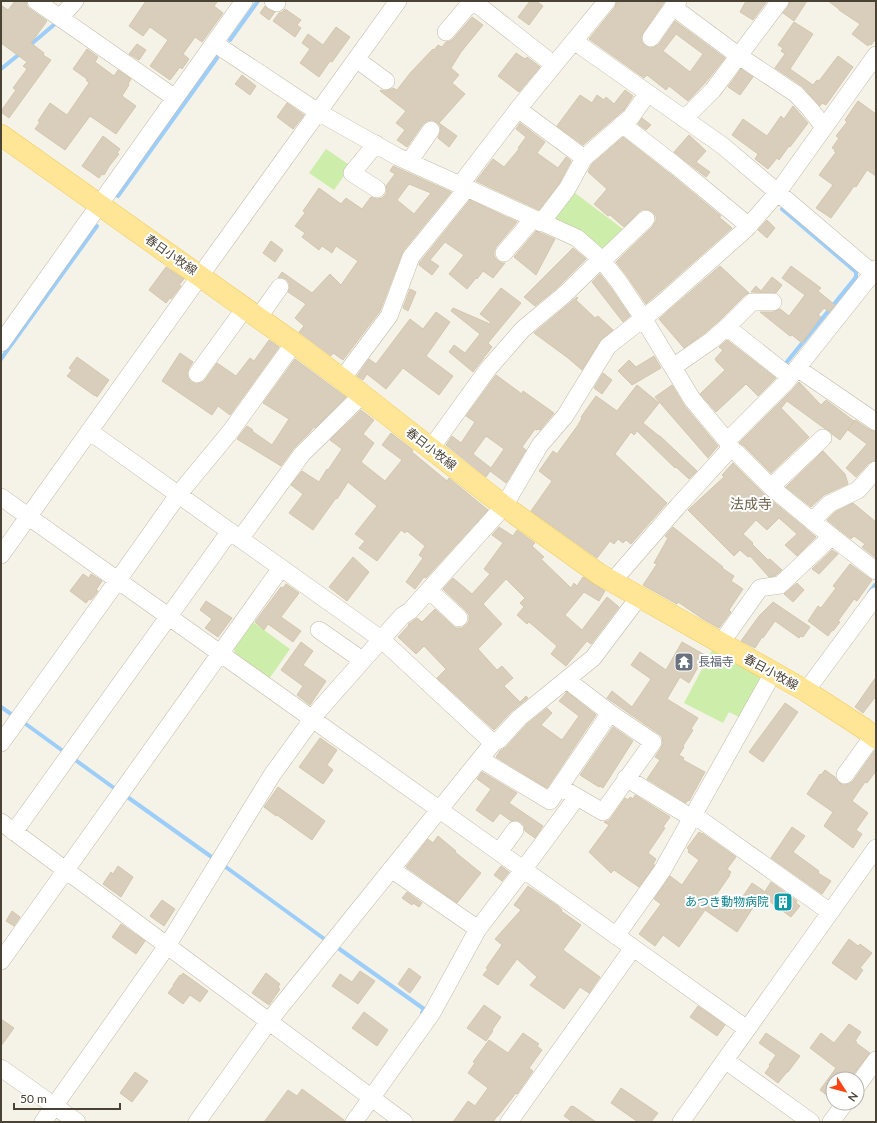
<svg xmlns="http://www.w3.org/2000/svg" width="877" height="1123" viewBox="0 0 877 1123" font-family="Lato,'Noto Sans JP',sans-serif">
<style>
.green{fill:#cdeeab}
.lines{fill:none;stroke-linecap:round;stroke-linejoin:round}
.stream{stroke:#9ccef9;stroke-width:4}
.building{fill:#d8cebb;stroke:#d4c7ad;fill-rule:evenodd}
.minor-casing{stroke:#c2baa8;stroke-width:18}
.major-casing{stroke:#f2cb58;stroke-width:22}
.minor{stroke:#fff;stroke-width:17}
.major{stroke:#ffe696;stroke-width:21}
.labels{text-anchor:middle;stroke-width:4;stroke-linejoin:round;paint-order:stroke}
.street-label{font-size:12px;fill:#494235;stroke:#fff}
.worship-label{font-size:12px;fill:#5b616d;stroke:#fff;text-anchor:start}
.culture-label{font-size:12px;fill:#0d838f;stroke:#fff;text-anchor:end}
.quarter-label{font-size:14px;fill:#6e614b;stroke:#fff}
</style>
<rect width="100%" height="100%" fill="#f5f2e7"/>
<path class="green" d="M326,149L351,166L334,190L309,173Z
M571,190L627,232L607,253L552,222Z
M253,622L290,649L269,679L235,654L234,648Z
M712,650L759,676L760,679L739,717L729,712L723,723L684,703Z"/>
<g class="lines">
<path class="stream" d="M230,40L258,1
M29,46L56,23
M1,69L22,52
M118,196L217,58
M782,209L856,272V277L786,363
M1,359L97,226
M869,593L875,585
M1,707L11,714
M23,722L63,751
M74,759L114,788
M126,796L213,858
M223,865L323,938
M338,948L424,1009L422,1013"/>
</g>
<path class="building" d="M15,1H26L27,6L30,9L47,21L31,43L44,53L43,55L51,60L9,118L1,112V111L16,90L13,88L27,69L23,66L27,62L1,43V5L8,10Z
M146,1H218L214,6L223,13L202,42L195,37L183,54L189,59L182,69L180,67L170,80L150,66L168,40L150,27L143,36L129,26Z
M530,1H536L543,6L529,25L518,17Z
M617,1H665L643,33L641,37L642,42L646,46L650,48L655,47L659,44L675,21L725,58L705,83L688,101L669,86L666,90L647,75L644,78L589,39L615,7ZM676,34L703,54L690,72L663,51Z
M746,1H767L753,20L740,12Z
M790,1H807L794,21L783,13L788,7Z
M828,1H876V39L871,45L869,44L868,46L852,34L860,24L839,10V9Z
M265,6L269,10L275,12L269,20L260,13Z
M285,9L301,20L297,25L301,28L295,37L273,21L279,13L282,12Z
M472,17L483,25L461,52L451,68L459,75L452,83L465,94L439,123L457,136L449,147L438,138L441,131L440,125L436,122L432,120L427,121L423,124L407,147L397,140L405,130L396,123L406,111L380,91L381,90L385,91L390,90L393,88L397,90L411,72L433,49L434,50L438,45L442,47L446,42L450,41L453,39Z
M794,22L813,34L790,69L813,85L817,80L819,81L838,56L853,67L826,105L822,103L820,106L802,86L775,68L785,54L781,51L783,48L778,45Z
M336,27L350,37L332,62L330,61L319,77L300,63L310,49L302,43L308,34L323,45Z
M137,44L146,50L139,60L129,54Z
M87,49L98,57L95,62L114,76L118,70L131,79L128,84L129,85L122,96L136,106L116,134L90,116L65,150L35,129L40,122L38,121L50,103L67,115L89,83L86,80L87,79L73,69Z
M516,53L525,59L527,57L540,67L519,92L498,76Z
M741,69L753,77L740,95L728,87Z
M242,75L256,86L250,95L235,84Z
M625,90L633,96L624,110L583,145L557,126L580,95L592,103L597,95L604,100L606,97L614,104Z
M858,101L876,114V176L867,170L856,187L854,186L850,192L831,218L816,208L833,185L819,175L836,152L834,151L835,149L832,148L839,138L836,136L847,122L845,120Z
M287,103L304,115L293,129L277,117Z
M793,106L808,123L790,147L789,146L779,160L777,158L768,169L755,159L758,154L732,135L743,119L767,136L781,116L784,119Z
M642,118L651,125L646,130L638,124Z
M520,123L545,142L537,153L558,168L566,157L571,161L559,184L539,210L476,181L493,159L504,167L519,149L518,148L526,137L516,129Z
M689,135L706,151L696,162L710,172L706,177L674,152Z
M103,136L120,149L117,153L119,154L110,165L104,175L102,174L99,178L82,166Z
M623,137L669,173L721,216L719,217L732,228L646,304L627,276L616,262L653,226L656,221V216L653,212L649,210L643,209L639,212L624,227L610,215L608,216L594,204L607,189L588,172L592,164Z
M393,166L451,192L403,251L380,311L343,360L333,353L331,356L299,332L304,326L295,318L306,304L288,292L290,288L289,283L286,279L281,277L278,278L282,272L312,293L330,274L341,285L358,261L336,246L332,253L322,246L319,250L302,237L305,233L295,226L305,213L303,211L319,188L341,204L346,198L362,209L371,197L377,199L382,198L386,194L387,190L386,186L395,174L390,171ZM409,184L431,193L414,214L397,200Z
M470,200L517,222L496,247L494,251V256L497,260L502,263H505L493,278L483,271L477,279L476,278L467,289L449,274L464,255L445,242L430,260L439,266L432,275L419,265L420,262Z
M767,220L775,228L767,238L758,230Z
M536,231L555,239L536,275L514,257Z
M271,241L283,250L275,262L263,253Z
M573,248L586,259L557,288L535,306L524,297Z
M720,266L749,293L745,295L720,320L706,332L684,348L659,319Z
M791,266L821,288L818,291L835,305L829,312L824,308L818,315L821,317L802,343L792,335L790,336L760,312H773L780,309L789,316L805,295L782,278Z
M166,267L184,279L179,285L181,286L171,299L170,298L166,303L149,290Z
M600,274L611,288L630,316L623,322L592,282Z
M772,277L782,285L776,293L751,292L756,286L761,291Z
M501,288L521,303L488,343L492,347L473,372L449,352L454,345L465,353L480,334L451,311L453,308L490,324L491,323L489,321L480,314Z
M410,289L416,292L408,311L403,308Z
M577,297L578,298L576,300L595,318L598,316L613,330L600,341L582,370L568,358L534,333Z
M436,312L450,322L426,356L453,376L439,395L403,368L386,389L367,374L363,380L357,376L369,359L376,364L410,319L423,329Z
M269,340L279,347L230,415L218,406L212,415L162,381L180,353L193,362L189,368L187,373L188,378L191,382L196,384L201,383L205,380L217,363L236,376L250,358L254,361Z
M727,340L776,378L758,396L746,384L716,412L700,394L725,370L716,361V360L715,359L723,350L719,347Z
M654,356L661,368L632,385L618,371L629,360L636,367Z
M77,357L109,380L97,397L96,395L95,396L67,376L72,370L69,368Z
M295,359L346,397L315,428L314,427L309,433L294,448L281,466L237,439L247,426L253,430L252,431L272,445L289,419L263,403Z
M603,373L612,380L602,394L594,388Z
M496,375L522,394L523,391L554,413L540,430L538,429L537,430L535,429L522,447L526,450L506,483L490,471L486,477L446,445L452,436L461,443L475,422L466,416ZM486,436L504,449L491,468L473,454Z
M799,382L821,405L826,400L854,421L840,440L832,434L830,431L824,428L787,401L781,408L809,437L771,473L744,446L739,443L793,389Z
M637,385L659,403L643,423L659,436H660L697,471L689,479L676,467L675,468L637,431L634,435L631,432L615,454L667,503L631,544L626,540L623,543L618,539L614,544L610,541L597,558L531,511L552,481L539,471L553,451L557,454L578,425L582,418L581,417L596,396L617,411Z
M672,385L684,405L718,446L708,458L655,397Z
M361,410L374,420L363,434L374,443L361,462L385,481L402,460L382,445L391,433L413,450L412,452L447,481L449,478L488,510L426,578L424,577L415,589L406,582L423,558L419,555L425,546L407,531L405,533L401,530L377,561L359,548L365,541L355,534L377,506L348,482L337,499L336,498L313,530L289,513L303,494L291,485L302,471L319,482L327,469L328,470L342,449L330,440Z
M855,420L870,430L876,432V460L873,461L869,463L856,477L846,468L867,444L848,430Z
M823,451L845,474L848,484L824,495L811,507L786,487Z
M733,463L765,495L816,537L797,556L785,545L797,534L779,518L767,530L756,520L743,534L753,543L752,544L768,560L770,559L782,570L775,576L769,577L750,556L748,557L740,550L734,556L688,510L724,477L722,475Z
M853,503L876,522V558L862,547L865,544L854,536L851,539L827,520L835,512Z
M499,527L513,536L517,530L535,543L532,546L544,557L541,559L571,588L574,583L577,586L583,577L605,591L599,601L584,592L565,615L582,630L607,597L619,607L591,644L587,641L566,666L551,654L557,646L529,622L527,624L517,615L524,607L520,603L525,598L506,579L483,604L502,624L478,649L497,670L502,666L513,678L504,686L520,702L526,696L528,698L512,711L494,730L437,678L446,669L424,646L416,654L398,637L409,625L408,624H409L417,618L422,622L435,609L452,625L456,628H462L467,624L469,621V615L466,611L443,589L453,578L472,594L490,574L484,569L503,543L492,535Z
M673,527L723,567L722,568L734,576L731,581L743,589L729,610L731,612L719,628L703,619L678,602L677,604L643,585L657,564L654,563L668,538L665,536Z
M832,550L838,554L819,574L812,569Z
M353,557L369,572L347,601L329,587Z
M850,564L872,580L857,601L854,599L838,621L840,622L833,631L832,630L828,636L808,621L818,606L821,608L836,588L833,586Z
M83,574L89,578L91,574L102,581L96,590L98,591L91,600L89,599L86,603L70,591Z
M797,583L804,590L793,602L784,594Z
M286,584L299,593L281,617L301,631L293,642L268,624L264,630L255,622L281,587L283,588Z
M206,601L232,618L218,637L205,628L212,619L200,610Z
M773,602L810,627L803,637L801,636L799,638L775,621L763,638L762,637L755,648L741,641L759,616Z
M301,642L313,651L303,665L326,681L310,705L297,695L303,686L281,670Z
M682,642L705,655L689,683L680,677L667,699L698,718L691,729L693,730L683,746L684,747L679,755L684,758L683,760L705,772L689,801L688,800L686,803L647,779L660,760L655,757L661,748L663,743L662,737L659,734L607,698L612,691L632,707L651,679L631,665L640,652L666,670Z
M876,677V696L863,713L855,707Z
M567,692L596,715L547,788L496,757L500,751L506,747L526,725L547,708L552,713L541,725L562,740L579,716L559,701Z
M785,703L798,712L763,762L749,752Z
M613,727L633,741L603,788L600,786L599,787L580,775Z
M320,738L337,750L327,765L333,770L323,784L299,767Z
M875,750L876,771L867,783L865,782L852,801L868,813L856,830L862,834L853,848L824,826L833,812L807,794L820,774L821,775L825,770L835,777L836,779L840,783L844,785L849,784L853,781Z
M482,772L517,793L509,803L543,826L535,838L525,831L524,826L521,822L516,820L511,821L500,813L493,822L476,810L491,789L477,779Z
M278,787L325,821L312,840L277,815L276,816L264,807Z
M635,795L670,817L663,827L665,828L648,853L656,859L653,864H654V866L639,887L614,870L611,873L589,852L609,825L604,822L608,821L611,818L625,798L628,800L630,797L633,799Z
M792,827L805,836L793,852L819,871L818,873L831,881L822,894L771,858Z
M699,832L702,834V833L736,857L727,869L731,872L729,875H730L714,898L733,911L752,883L764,891L737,932L705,910L679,947L663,935L655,946L639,934L661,904L654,899L670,876L682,885L699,860L688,852L689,850L687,848Z
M438,836L456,851L455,852L481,873L457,903L406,867L428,839L433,843Z
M118,866L133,877L121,897L103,884L111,872L113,874Z
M501,866L509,872L502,881L494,875Z
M771,882L797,901L796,903L800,906L791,917L762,896Z
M528,886L558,906L562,910L561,911L581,925L563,950L600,977L589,993L580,987L564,1009L530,985L537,977L517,959L498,985L483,975L488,969L486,968L502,945L495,939L521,910L514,905Z
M407,892L422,903L419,907L413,903L412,905L402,898Z
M162,900L175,909L164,926L150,916Z
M12,911L20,917L14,926L6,921Z
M121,924L145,941L136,954L112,937Z
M849,939L858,946L860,944L872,953L860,968L863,970L856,980L832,963Z
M409,968L421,977L410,993L398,984Z
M360,971L375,981L358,1004L332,986L340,974L352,982Z
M183,973L208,991L200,1002L190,995L183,1004L168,993L174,985H173L180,975L181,976Z
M266,973L280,984L278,987L280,989L269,1005L252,993Z
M484,1005L501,1017L492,1030L493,1031L486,1041L467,1028Z
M698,1006L725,1025L717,1036L690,1017Z
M364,1012L388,1030L377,1046L352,1028Z
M1,1019L14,1028L1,1046Z
M849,1024L861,1032L855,1041L857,1042L856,1043L870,1053L850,1079H833V1100L820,1090L836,1068L810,1048L821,1033L834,1043Z
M523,1033L539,1044L537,1046L542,1050L529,1068L533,1071L517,1094L516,1093L498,1116H497L493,1122H453L468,1101L475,1106L488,1088L468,1073L475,1063L473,1062L489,1040L508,1053Z
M766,1033L800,1056L788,1072H787L778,1083L765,1073L770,1066L769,1065L776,1055L759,1043Z
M135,1072L148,1081L132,1102L120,1093Z
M621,1088L658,1113L651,1122H638L611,1103Z
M302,1089L344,1120V1122H264L288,1090L297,1096Z
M571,1106L573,1107V1106L596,1122H573L564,1116Z"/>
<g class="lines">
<g class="minor-casing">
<path id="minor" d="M36,1L175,98
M273,1L277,3
M473,1L554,65L607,1
M678,1L673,7L739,56L796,94L810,109L824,127
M60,18L75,1
M446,32L472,1
M651,38L673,7
M574,41L723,146L876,276
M214,43L318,112L398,157L577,238L601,259L619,282L643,318L692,399L727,441L730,449L737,453L771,487L812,521L876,571
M356,59L386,81
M518,109L584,158
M684,119L713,90L780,1
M622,124L675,165L749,226
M376,144L352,173L377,189
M409,162L431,130
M460,185L518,109L554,65
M541,223L567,189L584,158L631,117L648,93
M504,253L533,219
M602,261L646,219
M258,318L280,287
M727,327L752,302H773
M1,343L244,1
M673,367L712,340L727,327L790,377
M797,368L876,422
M197,374L245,308
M342,379L389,316L411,257L467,188
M89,431L381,639L493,743
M727,441L786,382L876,269
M431,448L488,369L523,329L564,295L601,259
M771,487L823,438
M1,497L747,1029
M812,521L829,504L858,490L876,470
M240,539L302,454L362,395
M1,555L200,276L398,1
M612,582L678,506L730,449
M429,590L459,618
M319,630L362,660
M721,643L760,588L780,585L832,536
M806,691L876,596
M1,743L118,580L178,495L230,432L294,343
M480,759L550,801L610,713
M845,775L873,736
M626,778L692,818
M560,787L603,812L653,742L610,713L567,680
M694,815L830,912
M1,822L404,1122
M14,832L230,531
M499,852L515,830
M391,869L478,929
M616,936L662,871L773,673
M1,961L281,568
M725,1060L811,1122
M1,1068L77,1122
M857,1086L876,1060
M43,1122L167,946L272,775L319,710L402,616L410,611L497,514L504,506L540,445L565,416L608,346L659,306L746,229L778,192L876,55
M197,1122L269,1021L493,743L499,740L519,718L593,658L639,597
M354,1122L432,1013L478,929L523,870L577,797
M509,1122L633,948
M681,1122L876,848
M831,1122L845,1103"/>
</g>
<g class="major-casing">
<path id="major" d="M1,135L294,343L342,379L504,506L599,574L806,691L863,728L876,738"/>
</g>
<use href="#minor" class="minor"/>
<use href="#major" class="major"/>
</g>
<defs>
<g id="temple-square" transform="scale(1)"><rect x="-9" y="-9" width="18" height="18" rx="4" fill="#6b7280" stroke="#fff"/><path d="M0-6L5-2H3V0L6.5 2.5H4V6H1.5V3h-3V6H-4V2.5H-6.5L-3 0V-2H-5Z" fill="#fff"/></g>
<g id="building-square" transform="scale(1)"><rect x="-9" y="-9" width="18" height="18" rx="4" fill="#0f9aa8" stroke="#fff"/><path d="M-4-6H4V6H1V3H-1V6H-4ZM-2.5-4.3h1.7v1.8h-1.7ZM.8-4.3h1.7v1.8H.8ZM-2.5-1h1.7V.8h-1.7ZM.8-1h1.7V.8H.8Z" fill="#fff"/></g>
</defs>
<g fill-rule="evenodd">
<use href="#temple-square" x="684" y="662"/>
<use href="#building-square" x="783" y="902"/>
</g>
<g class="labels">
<g class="street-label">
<text transform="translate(171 255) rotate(35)" y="4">春日小牧線</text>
<text transform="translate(431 449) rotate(38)" y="4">春日小牧線</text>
<text transform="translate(771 672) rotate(29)" y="4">春日小牧線</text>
</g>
<g class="worship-label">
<text x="698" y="666">長福寺</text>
</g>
<g class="culture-label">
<text x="769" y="906">あつき動物病院</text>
</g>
<g class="quarter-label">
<text x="751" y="509">法成寺</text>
</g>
</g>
<rect width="877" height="1123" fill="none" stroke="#494235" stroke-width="4"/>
<g transform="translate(845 1091) rotate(126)"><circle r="19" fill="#ffffff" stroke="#b6b3ae"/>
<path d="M0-3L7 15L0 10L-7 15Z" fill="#ff4314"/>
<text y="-6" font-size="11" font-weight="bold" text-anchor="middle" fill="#494235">N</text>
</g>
<path d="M14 1103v6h106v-6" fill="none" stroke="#494235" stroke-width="2"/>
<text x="20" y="1103" font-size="12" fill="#494235" stroke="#ffffff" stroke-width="3" paint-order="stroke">50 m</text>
</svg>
